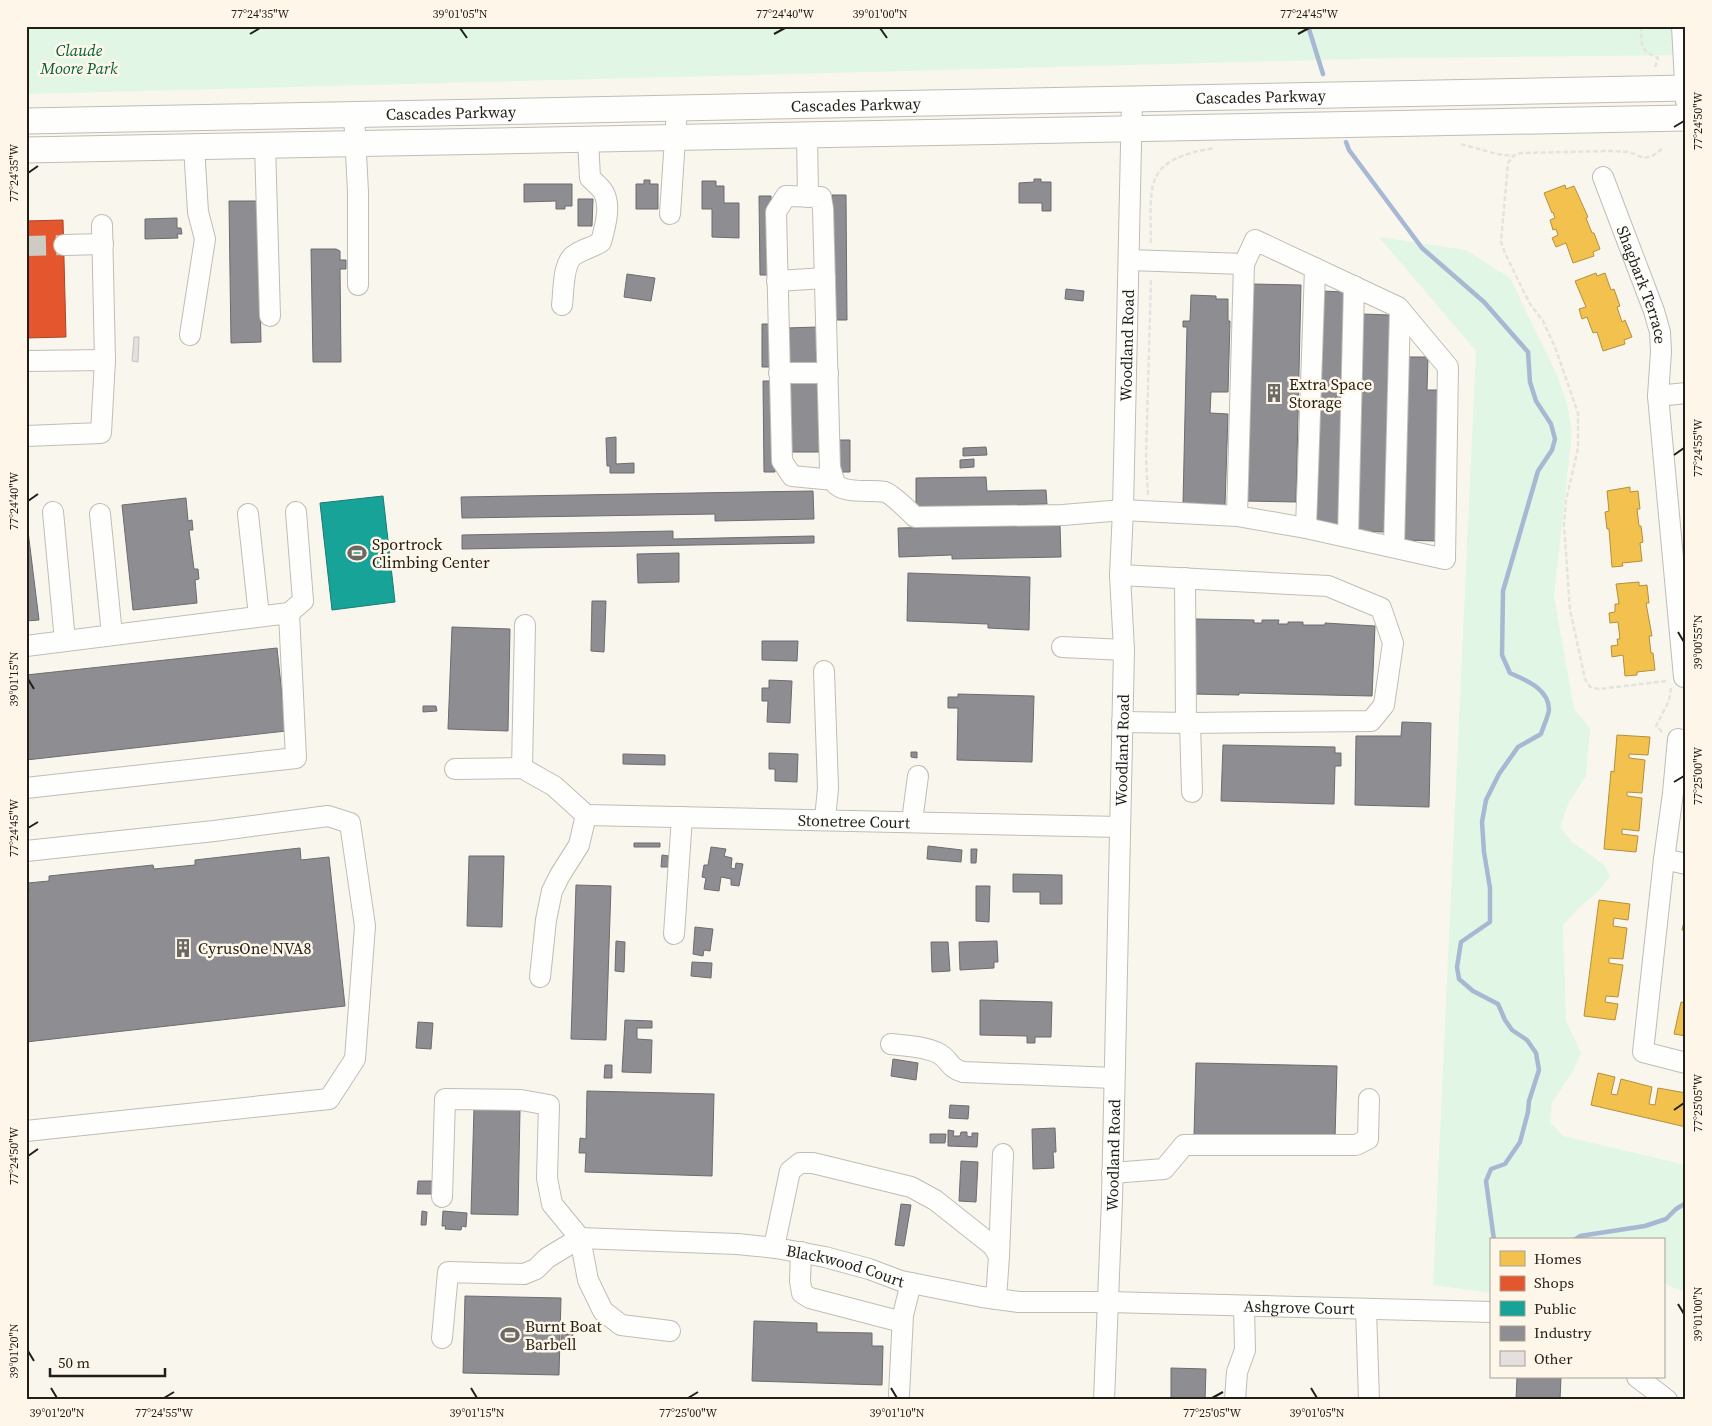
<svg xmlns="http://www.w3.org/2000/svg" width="1712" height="1426" viewBox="0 0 1712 1426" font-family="'Source Serif 4',serif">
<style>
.green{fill:#e1f6e5}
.homes{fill:#f2c14e;stroke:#b4903e}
.shops{fill:#e4572e;stroke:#aa4628}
.public{fill:#17a398;stroke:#1a7b72}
.industry{fill:#8d8d92;stroke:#6d6c6e}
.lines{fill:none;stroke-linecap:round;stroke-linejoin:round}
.stream{stroke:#a7b8d3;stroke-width:4.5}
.building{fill:#e5dfde;stroke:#c6c1bf}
.minor-tunnel{stroke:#cecbc3;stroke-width:20;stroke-dasharray:20 10;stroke-linecap:butt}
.minor-casing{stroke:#c0bdb6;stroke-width:22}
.major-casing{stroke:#c0bdb6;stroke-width:27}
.path{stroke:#e5e3e0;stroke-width:2.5;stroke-dasharray:5 2.5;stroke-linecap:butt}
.minor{stroke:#fefefc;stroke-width:20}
.major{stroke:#fefefc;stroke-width:25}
.ticks{fill:none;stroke:#221f19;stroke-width:2}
.labels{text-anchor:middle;stroke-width:5;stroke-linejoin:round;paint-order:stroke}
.park-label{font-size:16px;font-style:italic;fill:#015e39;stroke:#fef7e9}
.street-label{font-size:16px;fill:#221f19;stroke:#fef7e9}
.poi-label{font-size:16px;fill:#221f19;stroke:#fef7e9;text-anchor:start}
.neatline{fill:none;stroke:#221f19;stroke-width:2}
.ticks-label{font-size:12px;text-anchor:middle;fill:#221f19}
</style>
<rect width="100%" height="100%" fill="#f9f6ee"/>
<path class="green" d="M26,26H1686V55L1398,58L26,94Z
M1379,237L1466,250L1510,278L1557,375L1567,403L1572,433L1554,596L1574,709L1590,728L1586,776L1569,802L1560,827L1572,842L1604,865L1610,876L1598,892L1580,907L1563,925L1566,1021L1581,1053L1573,1071L1552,1103L1550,1122L1563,1136L1686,1165V1293L1663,1283V1240H1491V1293L1433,1285L1476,351Z"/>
<path class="homes" d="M1565,185L1566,189L1574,186L1588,217L1586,218L1592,233H1594L1600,249L1593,252L1594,256L1573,263L1566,243L1556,247L1552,238L1558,235L1556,229L1553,230L1550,220L1555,218L1553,212L1552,213L1544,193Z
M1596,273L1597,276L1605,273L1611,290L1614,289L1620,306L1617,307L1622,322L1625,320L1632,337L1624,340L1625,344L1603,351L1597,332L1593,333L1587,317L1582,319L1579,309L1586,307L1575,281Z
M1630,487V492L1638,491L1640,509H1637L1639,526H1641L1643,542L1640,543L1642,561L1622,563L1623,566L1612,567L1609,529H1607L1605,512L1609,511L1607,491Z
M1639,582V586L1647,585L1649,603H1646L1652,636H1649L1651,653H1653L1655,670L1637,672V675L1625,676L1623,655L1612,657L1611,646L1618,645L1617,639H1620L1618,622L1610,623L1609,613L1615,612V604H1619L1616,584Z
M1617,735L1650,737L1648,755L1629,754V758L1645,760L1642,793L1627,792V796L1642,798L1639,831L1622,829V834L1638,836L1636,852L1604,849L1611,771L1614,772Z
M1599,900L1630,904L1628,920L1614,918L1613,926L1627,928L1623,959L1609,958V963L1623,965L1618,997L1606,996L1605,1002L1618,1004L1615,1020L1584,1016Z
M1686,913V931L1682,930Z
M1681,1002L1686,1003V1036L1674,1034Z
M1598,1073L1615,1077L1611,1094L1617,1095L1621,1079L1652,1087L1649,1104L1655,1105L1658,1088L1686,1093V1127L1591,1105Z"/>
<path class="shops" d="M63,220L66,337L26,338V221Z"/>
<path class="public" d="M383,496L395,602L332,610L320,503Z"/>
<path class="industry" d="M1034,179H1041V182H1051V211H1042V203H1019V183L1034,182Z
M644,180H650V184H658V209H636V184H644Z
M702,181H716V186H724V203H739V238L712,237V209H702Z
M524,184H572V206H565V209H556V201L524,202Z
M832,195H846L847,320H833Z
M759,196H771L772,275H760Z
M578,199H593L592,226H578Z
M229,201H258L261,342L231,343Z
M177,218V228H181L182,234H177L178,238L145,239V219Z
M311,249H336L340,251V260H346V269H340L341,362H313Z
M627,274L655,278L651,301L624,297Z
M1252,284L1301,285L1296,502L1246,501Z
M1066,289L1084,291L1083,301L1065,299Z
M1322,291L1344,292L1338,524L1317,523Z
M1191,295L1216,296V299H1228V321H1230L1228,392H1211L1210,413L1228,414L1225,505L1183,503L1187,327H1183V321H1190Z
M1362,314L1390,315L1384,532L1356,531Z
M762,324H772L773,367H762Z
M818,327L820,365L788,366L787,328Z
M1407,357H1428L1427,390H1441L1437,541L1402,540Z
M763,381H774L775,472H764Z
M820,381L821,452H789L787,382Z
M616,437V464L634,463V473H610V466H607L606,438Z
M836,440H850V472H836Z
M986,447L987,455L963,456V448Z
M974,459V467L960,468V460Z
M986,477L987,491L1046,490L1047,504L916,507V478Z
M813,491L814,519L715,521V514L462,518L461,497Z
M186,498L188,521L192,520L193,530H189L194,569H198L199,579L195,580L197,603L133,610L122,505Z
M26,515L39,620L26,621Z
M1060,525L1061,557L952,559V555L899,557L898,528Z
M673,531V539L814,536V543L462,549V535Z
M679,553V582L638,583L637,554Z
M908,573L1030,577L1029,630L988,628V624L907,621Z
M592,601H606L604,652L591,651Z
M1196,619L1254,620V623H1262V620H1279L1278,624H1288V622H1303V625H1325V623L1375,626L1372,696L1239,693V695L1194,694Z
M452,627L510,629L508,731L448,729Z
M762,641H798L797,661L762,660Z
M277,648L286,731L26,760V675Z
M769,680L792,681L790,723L767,722L768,701H762V688H769Z
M958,694L1034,696L1032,762L957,760L958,708H948V697H958Z
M423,706H436L437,711L423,712Z
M1402,722L1431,723L1429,807L1355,805L1356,736H1401Z
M1223,745L1335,747V753H1341V766H1335L1334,804L1221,801Z
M911,752H917V758L911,757Z
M769,753L798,754L797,782L775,781V769H769Z
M623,754L665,755V765L623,764Z
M634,843H660V847H634Z
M928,846L962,850L961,862L927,859Z
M711,847L726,849L724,856L732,858L731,868L735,869L736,863L743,864L739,886L731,885V879L721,877L719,891L704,889L706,878L702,877L704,865H708Z
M300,848L301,860L329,857L345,1006L26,1042V891L29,890L28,883L49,881V876L153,865L154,869L195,865V860Z
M971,849H977L976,863H971Z
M662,855L669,856L668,867H661Z
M469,856H504L502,927L467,926Z
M1013,874L1062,875V904H1040V892H1013Z
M576,885L611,886L606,1040L571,1039Z
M976,886H990L989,922L976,921Z
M695,927L713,929L710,951L704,950L703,956L693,954Z
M616,941L625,942L624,972L615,971Z
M997,941L998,962H994V968L960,970L959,942Z
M931,942H948L950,971L932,972Z
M692,962L712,963L711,978L691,976Z
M980,1000L1052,1002L1051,1037H1035V1043H1027V1036L980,1035Z
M625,1020L652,1021V1028H637V1039L652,1040L651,1073L622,1072Z
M418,1022L433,1023L431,1049L416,1048Z
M893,1059L918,1063L916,1080L891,1076Z
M1196,1063L1337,1066L1335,1138L1194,1135Z
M605,1065H612V1078H604Z
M587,1091L714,1094L712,1176L585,1172L586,1153H579L580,1138L586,1139Z
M950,1105L969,1106L968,1119L949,1118Z
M474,1108L520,1109L518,1215L471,1214Z
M1055,1128L1056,1152H1053L1054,1168L1033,1169L1032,1129Z
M948,1130L954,1131L953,1136H960L961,1132H967V1136L972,1137V1133H978L977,1147L948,1146Z
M930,1134H946L945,1143H930Z
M961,1161L978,1162L976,1202L959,1201Z
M418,1181H433L432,1194H417Z
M901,1204L911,1205L904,1246L895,1245Z
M422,1211L427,1212L426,1225H421Z
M443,1211L467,1213L466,1227L462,1226L461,1230L445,1229L446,1226H442Z
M465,1296L561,1298L559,1375L463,1373Z
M754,1321L817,1323V1332L872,1333V1346H883L882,1385L752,1381Z
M562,1334H573L572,1345L561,1344Z
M1171,1368L1206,1369L1205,1400H1171Z
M1517,1377H1561L1560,1400H1516Z"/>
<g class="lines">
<path class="stream" d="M1308,26L1323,74
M1346,142L1349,150L1422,248L1484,302L1528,352L1530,382L1536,401L1551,424L1555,439L1552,450L1538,471L1503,591L1502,655L1510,673C1526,680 1549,689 1549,710C1548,717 1543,727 1541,734L1518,747L1499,774L1486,800L1482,822L1484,852L1490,888V922L1461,942L1457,967L1459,979L1473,991L1498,1004L1505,1020L1512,1030L1527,1040L1536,1053L1539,1070L1529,1101L1528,1112L1520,1142L1505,1164L1491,1169L1486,1181L1494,1240
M1574,1240L1580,1236L1645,1226L1666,1219L1676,1209L1686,1203"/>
</g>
<path class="building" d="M134,337H139L138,362L132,361Z"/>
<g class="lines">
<path class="minor-tunnel" d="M26,246L64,245"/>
<g class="minor-casing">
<g id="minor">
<path d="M1682,26L1686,101"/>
<path d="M354,114L358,192V285"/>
<path d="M807,134L808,197"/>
<path d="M265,145L270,316"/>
<path id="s1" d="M1603,177L1654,311L1660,332L1661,352L1658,396L1684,677"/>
<path d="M670,214L677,109"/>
<path d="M102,225L105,360"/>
<path d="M64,245L103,244"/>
<path d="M1129,260L1244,264"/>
<path d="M777,281L825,278"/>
<path d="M562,305C564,291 562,261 576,254C584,249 593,247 601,242C605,227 611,207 604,193C601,187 594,182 590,178L588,139"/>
<path d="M190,335L205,239L198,212L194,146"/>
<path d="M26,361L105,360L101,433L26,436"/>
<path d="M779,373H828"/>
<path d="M1658,396L1686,393"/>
<path d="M834,480L792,476L782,461L776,212L786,196L821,197L823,209L830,468C832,473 833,479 835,483C844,495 872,489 885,492C893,495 908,510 915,517L1063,515L1123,510L1237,516L1306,528L1445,559L1448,367L1398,307L1255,240L1244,264L1237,516"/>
<path d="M53,512L65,641"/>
<path d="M100,514L112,635"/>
<path d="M248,514L259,616"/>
<path d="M1306,528L1315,268"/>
<path d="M1348,537L1354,286"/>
<path d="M1394,547L1400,310"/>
<path d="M1120,575L1328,586L1381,608L1393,643L1384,705L1371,721L1190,723L1192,792"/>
<path d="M1185,578L1186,723"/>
<path d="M289,613L303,601L296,512"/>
<path d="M26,646L289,613L296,758L26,788"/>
<path d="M1062,647L1124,650"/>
<path d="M824,671L828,788L825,819"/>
<path d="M1122,722L1190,723"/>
<path d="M1678,739L1673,793L1664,859L1643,1052L1686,1063"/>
<path d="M522,768L525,625"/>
<path d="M455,769L522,768L554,786L586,815"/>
<path id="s2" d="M586,815L1120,827"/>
<path d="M912,821L918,776"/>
<path d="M26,851L214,831L328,816L350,823L365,926L355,1059L329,1099L26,1131"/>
<path d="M1664,859L1686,864"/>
<path d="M674,934L682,817"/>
<path d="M540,977L546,920L552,891L560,875L579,845L586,815"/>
<path d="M891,1044C906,1046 924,1046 938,1053C950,1059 948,1068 963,1072L1114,1078"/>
<path d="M1112,1173L1164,1169L1184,1145H1356L1368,1139L1369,1099"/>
<path d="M442,1197L445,1099L521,1100L549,1105L547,1178L552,1204L580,1238L588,1280L603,1311L621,1325L670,1331"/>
<path id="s3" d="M580,1238L737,1244L776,1248L825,1257L869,1269L901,1281L982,1297L1019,1302H1108L1491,1312"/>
<path d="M774,1247L790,1171L800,1163H813L911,1187L935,1200L993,1246L999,1256L996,1299"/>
<path d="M801,1252L800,1281L802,1293L810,1298L902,1322"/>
<path d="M999,1256L1003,1154"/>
<path d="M1366,1309L1369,1400"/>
<path d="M442,1338L448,1272L524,1274L536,1269L547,1258L580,1238"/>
<path d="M1637,1377L1667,1400"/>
<path d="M899,1395L903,1315L911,1283"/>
<path id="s4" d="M1104,1400L1112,1200L1124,650L1120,575L1123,510L1132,100"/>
<path d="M1235,1400L1237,1372L1245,1350L1244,1306"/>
</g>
</g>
<g class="major-casing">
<g id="major">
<path id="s5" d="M26,121L1686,88"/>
<path d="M26,150L1686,118"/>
</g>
</g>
<path class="path" d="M1641,26C1641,46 1640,50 1658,58L1655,67
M1461,144L1497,154L1513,156
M1662,149L1652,156L1644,158L1629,152L1610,151L1521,153L1513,156L1508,163L1501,242L1505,253L1519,282L1530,304L1543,321L1555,347L1578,413V448L1566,500L1564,525L1570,610L1585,679L1590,687L1599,689L1667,681
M1151,243C1150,180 1145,160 1214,148
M1148,495L1146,458L1151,278
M1662,732L1656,726L1669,701L1671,688"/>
<use href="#minor" class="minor"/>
<use href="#major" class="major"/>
</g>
<path class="ticks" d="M460,28L467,38M880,28L887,38M250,34L260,28M774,34L785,28M1298,34L1309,28M1674,127L1684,121M28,173L38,166M1674,455L1684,448M28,501L38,494M1678,632L1684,642M28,679L34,689M1674,782L1684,776M28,828L38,822M1674,1110L1684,1103M28,1156L38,1149M1678,1304L1684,1314M28,1351L34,1361M51,1388L57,1398M471,1388L477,1398M891,1388L897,1398M1311,1388L1317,1398M164,1398L174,1392M688,1398L698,1392M1212,1398L1223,1392"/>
<defs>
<g id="building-bare" transform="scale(1.5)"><path d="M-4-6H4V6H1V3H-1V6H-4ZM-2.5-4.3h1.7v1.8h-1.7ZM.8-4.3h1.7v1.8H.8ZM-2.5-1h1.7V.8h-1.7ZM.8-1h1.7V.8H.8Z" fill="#6d6a64" stroke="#fef7e9" stroke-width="2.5" paint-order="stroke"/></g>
<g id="stadium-bare" transform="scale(1.5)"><path d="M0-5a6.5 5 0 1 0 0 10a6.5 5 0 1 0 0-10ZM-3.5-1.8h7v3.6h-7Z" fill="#6d6a64" stroke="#fef7e9" stroke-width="2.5" paint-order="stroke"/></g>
</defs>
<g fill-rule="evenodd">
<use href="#building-bare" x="1274" y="393"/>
<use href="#stadium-bare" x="357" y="553"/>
<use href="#building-bare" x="183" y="948"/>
<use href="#stadium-bare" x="510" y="1335"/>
</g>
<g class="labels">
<g class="park-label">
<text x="79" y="56">Claude<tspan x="79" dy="18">Moore Park</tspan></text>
</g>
<g class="street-label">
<text dy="6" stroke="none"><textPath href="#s5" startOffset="1235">Cascades Parkway</textPath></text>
<text dy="6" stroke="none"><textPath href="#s5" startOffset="830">Cascades Parkway</textPath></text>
<text dy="6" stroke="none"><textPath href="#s5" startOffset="425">Cascades Parkway</textPath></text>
<text dy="6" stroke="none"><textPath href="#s1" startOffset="115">Shagbark Terrace</textPath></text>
<text dy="6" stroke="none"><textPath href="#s4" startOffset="1055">Woodland Road</textPath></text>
<text dy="6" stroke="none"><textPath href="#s4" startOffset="650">Woodland Road</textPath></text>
<text dy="6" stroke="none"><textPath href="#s2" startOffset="268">Stonetree Court</textPath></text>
<text dy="6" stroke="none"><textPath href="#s4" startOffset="245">Woodland Road</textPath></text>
<text dy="6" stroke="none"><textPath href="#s3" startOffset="268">Blackwood Court</textPath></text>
<text dy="6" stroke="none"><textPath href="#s3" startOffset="726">Ashgrove Court</textPath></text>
</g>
<g class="poi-label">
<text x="1289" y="390">Extra Space<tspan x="1289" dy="18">Storage</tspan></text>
<text x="372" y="550">Sportrock<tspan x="372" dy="18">Climbing Center</tspan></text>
<text x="198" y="954">CyrusOne NVA8</text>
<text x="525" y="1332">Burnt Boat<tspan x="525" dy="18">Barbell</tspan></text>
</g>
</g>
<rect width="1712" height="1426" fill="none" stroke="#fef7e9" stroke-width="55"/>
<rect x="1490" y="1238" width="175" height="140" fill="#fef7e9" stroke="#a6a196"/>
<rect x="1500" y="1251" width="25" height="15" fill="#f2c14e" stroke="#a6a196"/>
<text x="1534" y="1264" font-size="15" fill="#221f19">Homes</text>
<rect x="1500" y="1276" width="25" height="15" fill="#e4572e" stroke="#a6a196"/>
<text x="1534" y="1288" font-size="15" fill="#221f19">Shops</text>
<rect x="1500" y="1301" width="25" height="15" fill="#17a398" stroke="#a6a196"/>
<text x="1534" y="1314" font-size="15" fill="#221f19">Public</text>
<rect x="1500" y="1326" width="25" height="15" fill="#8d8d92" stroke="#a6a196"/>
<text x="1534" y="1338" font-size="15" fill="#221f19">Industry</text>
<rect x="1500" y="1351" width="25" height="15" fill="#e5dfde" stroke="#a6a196"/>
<text x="1534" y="1364" font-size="15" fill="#221f19">Other</text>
<path d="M50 1368v8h115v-8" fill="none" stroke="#221f19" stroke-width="2.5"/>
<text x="58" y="1368" font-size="15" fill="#221f19" stroke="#fef7e9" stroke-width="4" paint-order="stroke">50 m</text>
<rect x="28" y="28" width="1656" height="1370" class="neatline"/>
<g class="ticks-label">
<text x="260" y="18">77°24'35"W</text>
<text x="460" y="18">39°01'05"N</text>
<text x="785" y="18">77°24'40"W</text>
<text x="880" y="18">39°01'00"N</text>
<text x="1309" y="18">77°24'45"W</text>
<text transform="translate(1698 121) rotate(-90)" y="4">77°24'50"W</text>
<text transform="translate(14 173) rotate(-90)" y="4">77°24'35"W</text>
<text transform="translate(1698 448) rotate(-90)" y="4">77°24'55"W</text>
<text transform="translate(14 501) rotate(-90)" y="4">77°24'40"W</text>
<text transform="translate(1698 642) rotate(-90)" y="4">39°00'55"N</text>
<text transform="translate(14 679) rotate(-90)" y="4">39°01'15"N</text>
<text transform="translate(1698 776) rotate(-90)" y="4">77°25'00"W</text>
<text transform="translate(14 828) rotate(-90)" y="4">77°24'45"W</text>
<text transform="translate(1698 1103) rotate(-90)" y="4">77°25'05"W</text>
<text transform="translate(14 1156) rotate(-90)" y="4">77°24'50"W</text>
<text transform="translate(1698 1314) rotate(-90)" y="4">39°01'00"N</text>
<text transform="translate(14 1351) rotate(-90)" y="4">39°01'20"N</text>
<text x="57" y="1417">39°01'20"N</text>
<text x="164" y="1417">77°24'55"W</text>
<text x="477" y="1417">39°01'15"N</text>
<text x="688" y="1417">77°25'00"W</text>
<text x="897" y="1417">39°01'10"N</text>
<text x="1212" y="1417">77°25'05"W</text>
<text x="1317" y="1417">39°01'05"N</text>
</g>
</svg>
